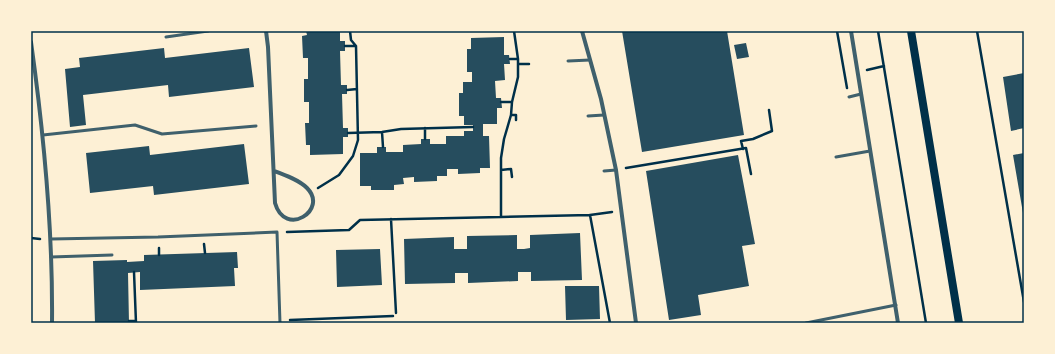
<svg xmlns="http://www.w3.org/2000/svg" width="1055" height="354" viewBox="0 0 1055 354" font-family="Mulish,sans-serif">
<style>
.building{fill:#264d5e}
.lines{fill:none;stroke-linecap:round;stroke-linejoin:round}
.path{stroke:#003049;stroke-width:2.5}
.service{stroke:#3f606c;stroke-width:3}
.minor{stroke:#3f606c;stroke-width:4}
.secondary{stroke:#003049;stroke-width:8}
.neatline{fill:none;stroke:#003049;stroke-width:1.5}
</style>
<rect width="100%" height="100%" fill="#fdf0d5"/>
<path class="building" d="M306,31H340V41H345V51H340L341,85H347V94H342L343,128H348V137H343V154L310,155V145H306L305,123H309V102H304V79H308V58H303L302,36L307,35Z
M622,31H727L744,135L642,152Z
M504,37V55H509L510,64H504L505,80L495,81L496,98H501L502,108H497V124H483V136H489L490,168H480V173L458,174V169H447V176H437V181L414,182V177L403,178L404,184L394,185V190H371V186H360V153H377V147H386V152H403V145L421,144V139H430V144H446V136H464V131H473V125H464V116H459V93H463V82H472V72H467V49H471V38Z
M746,43L749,57L737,59L734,45Z
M164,48L165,58L249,48L254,87L169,97L168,85L83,95L86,125L70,127L65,69L80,67L79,58Z
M1024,73V128L1011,131L1003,77Z
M244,144L249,184L154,195L153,186L90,193L86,153L149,146L150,155Z
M1024,153V213H1023L1013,155Z
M738,155L755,244L742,246L749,286L698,295L701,315L669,320L646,171Z
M580,233L582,280L531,281V272H518V281L468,283V273H455V283L405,284L404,239L454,237V249H467V236L517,235V249H524L530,248V235Z
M380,249L382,285L337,287L336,250Z
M237,252L238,268H234L235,286L140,290V272L128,273L129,323H95L93,261L127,260V262L144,261V255Z
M565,286H599L600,319L566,320Z"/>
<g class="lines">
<path class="path" d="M514,31L518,59V77L512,102L511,115L504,139L501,158V217L590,215L612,212
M837,31L847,88
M878,31L926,323
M977,31L1024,302
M345,46H355
M510,59H518
M518,64H529
M867,70L884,66
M347,90L357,89
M501,102H512
M511,115H516V120
M425,128V139
M382,132L383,147
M348,133L382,132L401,129L473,127
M743,149L741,141L753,139L772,131L769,110
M626,168L746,148L751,174
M501,170L511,169L512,177
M318,188L339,175L353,156L358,140L356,46L351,40L350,31
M590,215L610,323
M391,219L396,313
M287,232L349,230L360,220L501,217
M31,238L40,239
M204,244L205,253
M159,248V255
M134,272L136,323
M290,320L393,316
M129,321H136"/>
<path class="service" d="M166,37L208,31
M568,61L590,60
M849,97L861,94
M588,116L604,115
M43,135L135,125L162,134L256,126
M836,157L870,151
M604,171L616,170
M51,239L158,237L277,232L280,323
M51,257L112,255
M806,323L896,305"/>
<path class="minor" d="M266,31L268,47L275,203C285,238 329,210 307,188C299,180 285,175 274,171
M582,31L601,99L616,170L636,323
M851,31L898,323
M31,42C44,135 53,229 52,323"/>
<path class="secondary" d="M911,31L959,323"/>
</g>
<rect width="1055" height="354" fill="none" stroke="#fdf0d5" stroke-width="64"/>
<rect x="32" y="32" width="991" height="290" class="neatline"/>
</svg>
